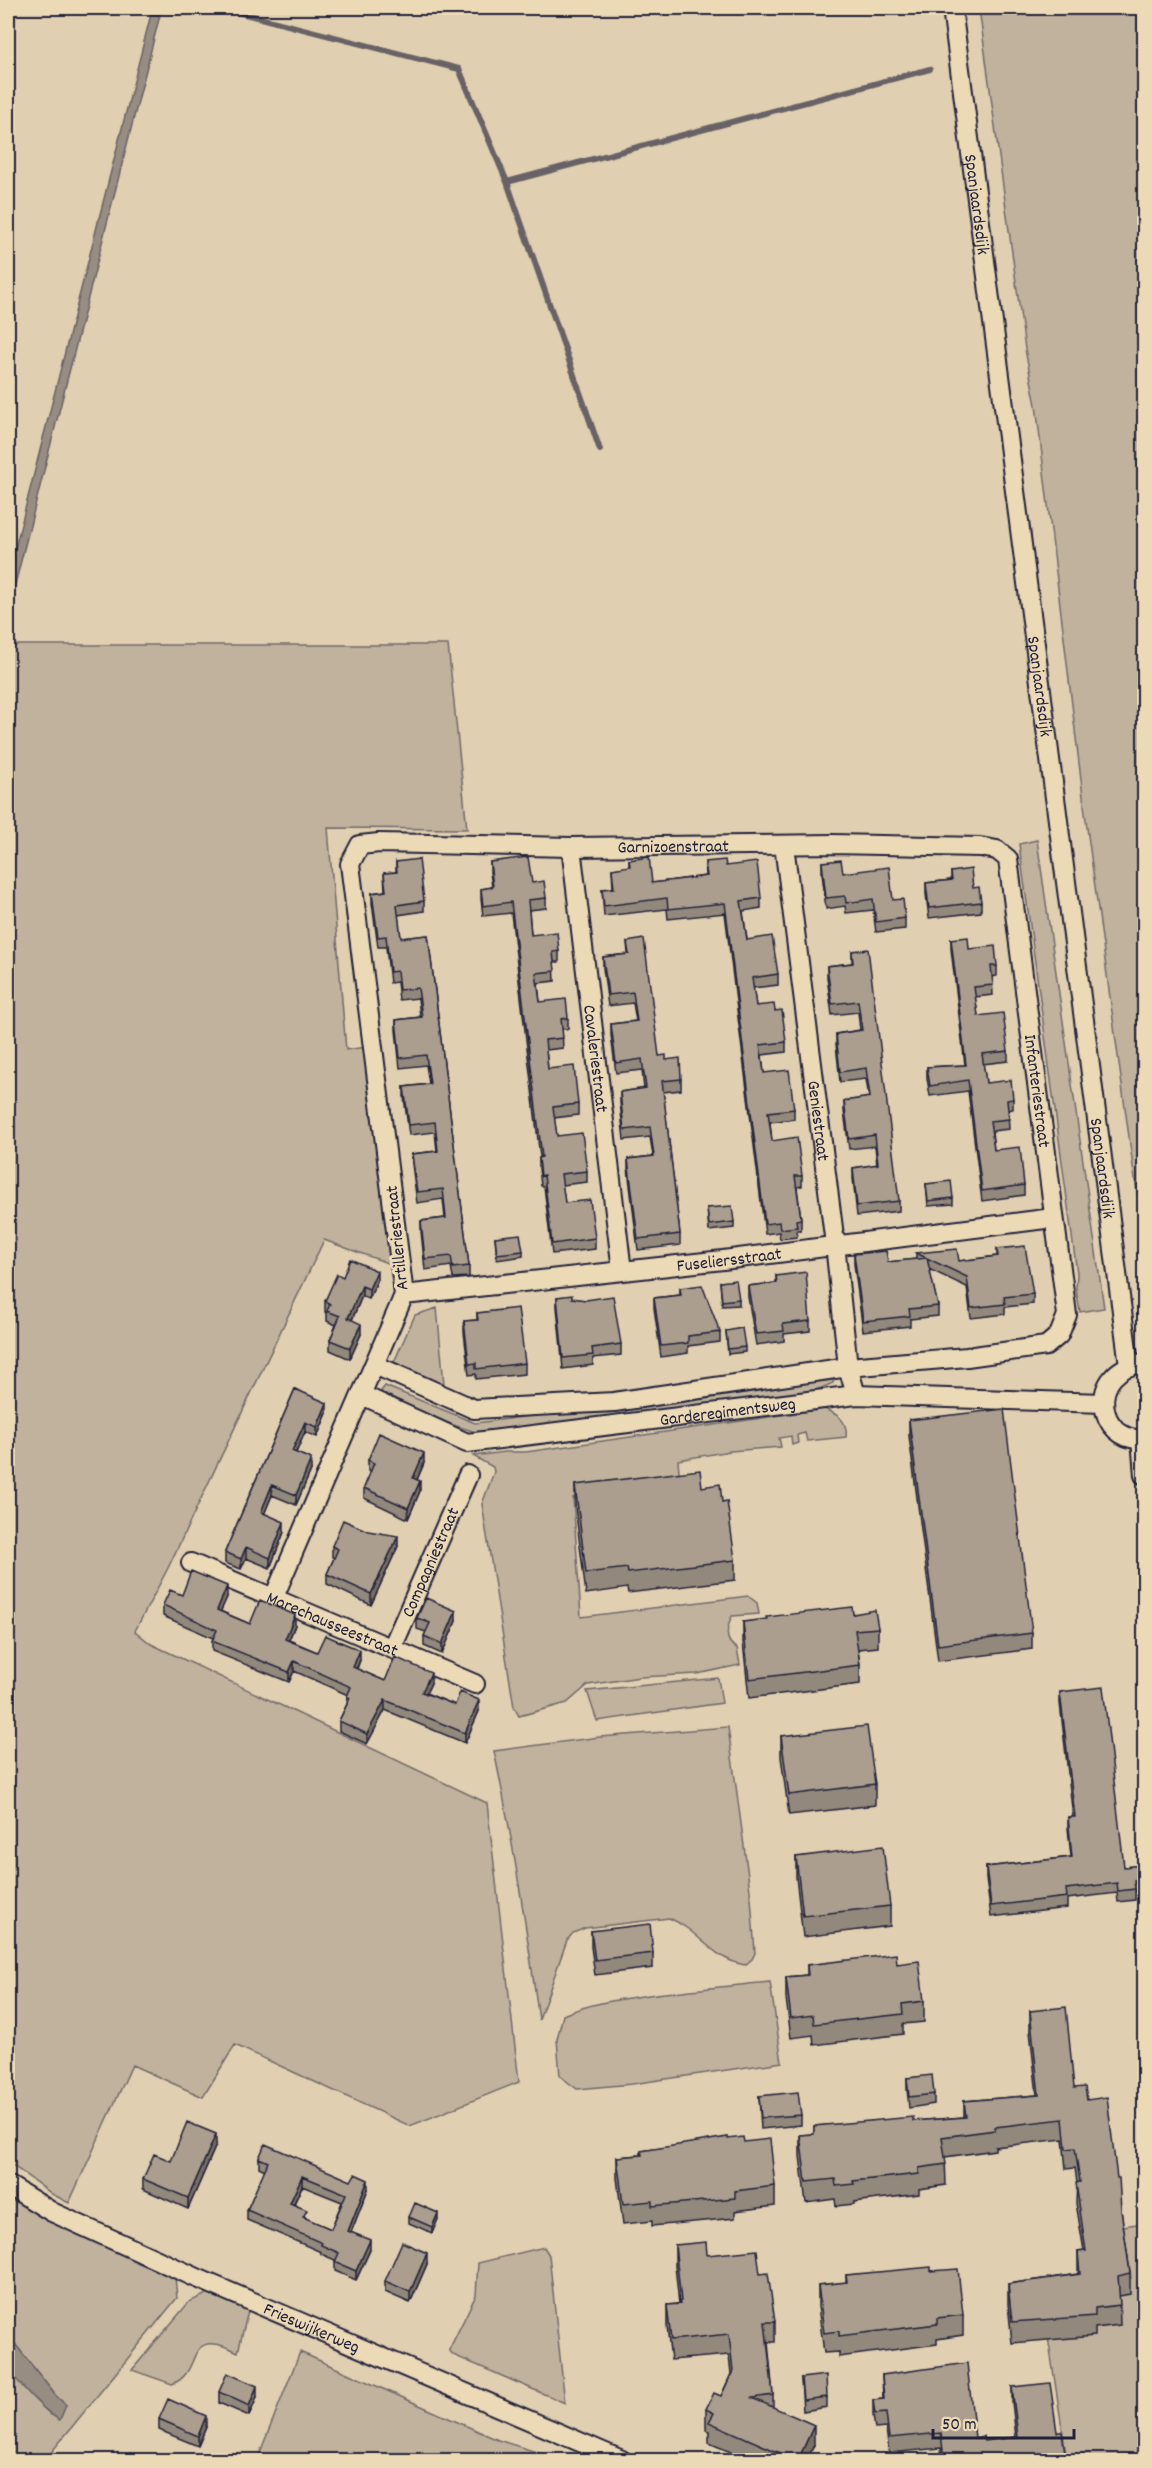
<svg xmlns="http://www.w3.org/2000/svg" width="1152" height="2468" viewBox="0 0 1152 2468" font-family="Dekko,sans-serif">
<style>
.green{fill:#c0b29c;stroke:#716a6c;stroke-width:1.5}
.water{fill:#978d83;stroke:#686266;stroke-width:1.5}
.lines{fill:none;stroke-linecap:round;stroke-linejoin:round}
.stream{stroke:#686266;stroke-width:6}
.minor-casing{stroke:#22223b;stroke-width:22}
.minor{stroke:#ecdab7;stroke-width:18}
.wall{fill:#93887b;stroke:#22223b;stroke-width:1.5;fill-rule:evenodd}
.shaded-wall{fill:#786f64;stroke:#22223b;stroke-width:1.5}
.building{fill:#ab9e8f;stroke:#22223b;stroke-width:1.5;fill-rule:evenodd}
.labels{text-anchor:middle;stroke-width:6;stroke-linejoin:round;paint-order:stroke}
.street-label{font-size:18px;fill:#22223b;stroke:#ecdab7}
</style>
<rect width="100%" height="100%" fill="#e0cfb0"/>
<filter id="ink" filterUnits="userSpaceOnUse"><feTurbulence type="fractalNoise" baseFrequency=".0167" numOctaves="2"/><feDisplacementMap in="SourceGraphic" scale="12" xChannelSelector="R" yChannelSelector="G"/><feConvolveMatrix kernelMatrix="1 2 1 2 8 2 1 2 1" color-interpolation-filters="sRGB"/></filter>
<g filter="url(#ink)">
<path class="green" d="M979,8H1144V1230L1134,1174L1085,813L1036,405L1025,349Z
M8,645H448L467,829L328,828L346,1050L365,1047L387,1223L390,1264L324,1240L168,1568L135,1631L151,1644L487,1803L519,2082L410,2126L235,2045L203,2097L132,2065L69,2203L52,2194L8,2162Z
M1037,840L1104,1308L1080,1312L1076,1290L1077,1273L1019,844Z
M437,1308L444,1384V1385L394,1362L415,1315Z
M832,1380L834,1381L833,1383L812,1392L476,1432L453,1425L383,1394L381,1391L385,1386L475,1423Z
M824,1409C837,1414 848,1420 846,1437L807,1441L805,1433L797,1435L798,1443L792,1445L791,1436L779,1438L781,1447L730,1451L678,1460L680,1483L573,1498L581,1617L748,1596L757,1603L759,1614L732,1616C727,1627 723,1642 737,1648L740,1665L697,1674L640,1677L588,1685L567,1703L519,1716L514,1707L482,1504L494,1472L493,1467L473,1456L505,1452H526Z
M718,1678L722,1703L597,1721L587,1691Z
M728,1727L751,1898L755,1953L752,1959L745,1965C711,1959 700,1931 669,1918L585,1928L573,1933L567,1940L539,2020C527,1930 513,1840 494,1751L600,1737Z
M770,1982L782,2062L632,2084L577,2089L560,2076L557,2039L563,2015C590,2003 620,1999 649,1995C689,1990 729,1986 770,1982Z
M8,2189L175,2277L177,2298L45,2460H8V2365L23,2386L51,2415L66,2405L56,2396L8,2335Z
M1144,2223V2460H1067L1046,2324L1121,2313L1116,2281L1131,2278L1123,2226Z
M544,2247L549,2255L565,2403L453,2355L449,2350L476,2295L478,2263Z
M211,2292L249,2307L238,2352C181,2325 205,2372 172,2384L132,2370L189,2302Z
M300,2352L498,2440L562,2460H257Z"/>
<path class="water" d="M151,14L160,15L8,612V576Z
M8,2335L56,2396L66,2405L60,2420C47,2414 10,2377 8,2364C6,2355 7,2344 8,2335Z"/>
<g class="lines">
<path class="stream" d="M221,8L459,69L507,182L600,450
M507,182L930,69"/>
<g class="minor-casing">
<g id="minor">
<path id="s1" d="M952,8L1129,1365"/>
<path id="s2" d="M784,845L835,1244L848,1367L856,1395"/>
<path id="s3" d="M571,847L622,1271"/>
<path id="s4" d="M404,1295L723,1260L1053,1218"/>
<path d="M1144,1363C1085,1369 1097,1443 1144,1439"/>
<path id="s5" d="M362,1395L467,1443L856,1395L1104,1403"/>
<path d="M1141,1439L1144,1475"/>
<path id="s6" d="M191,1563L475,1684"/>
<path id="s7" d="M274,1597L404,1295L350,864L360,845L379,843L571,847L832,844L980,847L997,850L1008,859L1067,1315L1059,1335L1046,1346L967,1357L848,1367L614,1402L474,1409L375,1365"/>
<path id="s8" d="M392,1648L468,1475"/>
<path id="s9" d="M8,2185L52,2212L197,2278L622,2460"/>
</g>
</g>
<use href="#minor" class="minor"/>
</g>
<path class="wall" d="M629,860L652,883L706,876L705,862L726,866L761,898V908L743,911L747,940L778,974V985L753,988L756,1006L775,1011L786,1042V1052L762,1055L764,1073L794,1109V1119L770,1122L772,1141L802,1176V1186L797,1187L801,1219V1230H797V1237L780,1239L779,1232L765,1234L725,913L668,919L667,909L604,916L602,889L613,888L612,869L629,867Z
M396,862L424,901V911L398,915L401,938L428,935L469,1266V1277L453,1278L451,1266L425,1270L421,1231V1221L445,1218L443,1199L417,1203L412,1164V1154L437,1151L435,1132L409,1135L404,1097V1087L429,1084L426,1065L400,1068L396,1030V1020L420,1017L418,998L399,1000L397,982L390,983L386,947H378L372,903V893L385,891L384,873L396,872Z
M490,862L532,883L546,898V908L529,910L531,935L559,951V962H554L555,981L538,983L540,1002L568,1018V1029H562L563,1048L546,1050L548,1069L578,1104V1115L554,1118L557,1136L587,1171V1182L562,1185L565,1203L595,1238V1249L552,1254L544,1186H541L539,1168V1158L540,1157L511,913L483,916L481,899V889L492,887L490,872Z
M822,862L843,873L893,900L905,918V929L876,932L873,910L846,913L845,906L826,909L822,873Z
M951,872L973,888L981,902V912L929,918L926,894V883L951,880Z
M951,939L997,966V976L992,977L993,995L975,997L978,1016L1008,1051V1061L983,1064L986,1083L1013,1099V1109L1008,1110L1009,1129L992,1131L994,1150L1024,1185V1195L982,1201L968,1091L930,1096L927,1078V1067L965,1065L951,949Z
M627,942L659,1056L666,1060L681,1079V1090L663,1092L680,1234V1245L638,1250L628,1169V1159L653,1156L650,1137L624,1140L620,1102V1092L644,1089L642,1070L616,1073L611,1035V1024L636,1021L633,1003L608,1006L603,968V957L628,954Z
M852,951L899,1201V1211L857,1216L853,1178V1168L877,1165L875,1146L849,1149L844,1111V1101L869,1098L866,1079L840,1082L836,1044V1034L860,1030L858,1012L832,1015L827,977V966L852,963Z
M926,1184L953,1198V1204L928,1206Z
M707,1208L734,1222V1228L709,1231Z
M495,1237L523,1251V1256L497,1260Z
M997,1249L1033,1294V1304L1005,1307V1314L971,1318L967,1287L929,1269L938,1306V1316L910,1319V1326L863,1331L854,1264V1254L888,1262L916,1259V1253L959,1261L997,1256Z
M776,1276L810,1321V1331L784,1334V1341L756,1345L748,1297V1286L776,1283Z
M343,1277L377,1281L369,1299L362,1296L352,1320L361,1334L350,1359L330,1350V1340L336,1325L327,1321V1313L325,1312V1301Z
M720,1282L739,1299V1305L722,1306Z
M680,1288L720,1332V1342L688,1346V1353L661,1357L654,1308V1298L680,1295Z
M557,1297L572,1298L621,1344V1355L593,1358V1365L563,1369L557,1307Z
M477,1313L525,1363V1374L476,1379V1374L469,1375L464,1332V1321L477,1320Z
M726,1331L745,1347V1352L728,1354Z
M295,1389L327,1413L317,1437L305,1432L296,1453L311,1470L296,1505L272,1495L264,1514L284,1532L270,1568L246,1558L241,1569L225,1563V1552Z
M909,1420L1032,1633V1649L938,1661L909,1436Z
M368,1460L424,1463L417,1480L420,1491L408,1519L364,1498V1488L371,1472L368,1471Z
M575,1485L702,1487L722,1502L735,1560V1580L628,1593L627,1588L586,1594L575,1506Z
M332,1546H398L371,1605L327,1584V1574L334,1558L332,1557Z
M227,1597L220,1611L250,1624L295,1625L289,1640L317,1652L360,1660L357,1669L385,1681L431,1683L426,1693L455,1705L479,1711L465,1743L385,1710L367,1744L339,1731V1721L347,1704L348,1695L294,1671L289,1682L212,1651V1641L213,1638L163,1616V1605Z
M853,1614L878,1628V1647L858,1649L860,1665V1684L749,1698L743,1642V1622Z
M417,1618L456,1621L442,1654L424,1646V1636L426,1632L417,1629Z
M1060,1692L1124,1867L1144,1865V1890L1135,1891V1900L1118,1902L1117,1893L1067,1899V1908L991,1917L986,1878V1867L1071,1857L1068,1828V1817H1073L1060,1703Z
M781,1736L875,1784V1805L789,1815L781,1757Z
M796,1857L890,1906V1926L803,1937L796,1877Z
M591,1931L653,1953V1968L595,1975L591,1947Z
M897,1964L924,2001V2022L903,2024V2034L814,2045L813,2035L791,2038L786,1998V1977L807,1975V1965Z
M1030,2011L1074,2088L1087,2100L1121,2210L1130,2273V2294L1119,2296L1120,2325L1095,2328V2336L1012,2343L1008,2304V2284L1078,2274V2252L1084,2251L1076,2203L1077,2183L1075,2168L1066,2169L1063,2139L995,2147V2150L945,2157L946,2185L919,2189V2194L854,2202V2204L836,2206L835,2199L806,2203L800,2156V2135L814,2134V2126L913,2121L964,2117V2101L1037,2095L1030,2031Z
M907,2078L934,2094V2104L909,2108L907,2089Z
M759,2096L801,2115V2125L761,2129Z
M728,2139L744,2142L775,2186V2206L735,2211V2218L652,2226V2221L623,2224L617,2178V2157L641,2155V2151Z
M216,2145L188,2209L143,2189V2179L171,2161Z
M259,2158L368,2189L351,2232L370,2250L356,2280L335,2271V2260L321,2254V2252L247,2220V2210L265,2170L259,2167ZM302,2186L342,2202L331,2229L307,2219L294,2204Z
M409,2217L438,2219L432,2233L409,2223Z
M675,2245L760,2274L775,2322V2342H768L773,2395V2407L814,2445L807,2460H750L709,2443V2431L706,2430V2409L721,2396L731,2374L729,2355L671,2360L667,2326V2305L679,2304L675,2265Z
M427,2264L410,2303L385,2292V2281Z
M931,2271L963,2315V2335L937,2339V2344L839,2357V2352L824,2353L818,2306V2285L846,2283V2275Z
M882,2375L975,2438L984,2441L1016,2437L1012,2402V2387L1057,2432L1066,2460H942L941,2448L889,2453L886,2428L875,2429L873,2415V2400L883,2399Z
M801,2378L827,2397V2407L803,2411Z
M219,2392L257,2397L249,2416L219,2403Z
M159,2419L206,2427L198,2446L159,2430Z"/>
<path class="shaded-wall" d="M377,1271V1281L369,1299V1289Z
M362,1286V1296L348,1329V1318Z
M361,1324V1334L350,1359V1348Z
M327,1403V1413L317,1437V1427Z
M305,1422V1432L292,1461V1451Z
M424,1453V1463L413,1489V1478Z
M311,1459V1470L296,1505V1495Z
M420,1481V1491L408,1519V1508Z
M272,1485V1495L261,1522V1512Z
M284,1522V1532L270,1568V1558Z
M398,1536V1546L371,1605V1594Z
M246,1547V1558L241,1569V1559Z
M227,1586V1597L217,1620V1610Z
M456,1611V1621L442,1654V1644Z
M295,1615V1625L285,1649V1639Z
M360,1650V1660L353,1678V1667Z
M294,1661V1671L289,1682V1672Z
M431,1673V1683L422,1702V1692Z
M385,1700V1710L367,1744V1734Z
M479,1700V1711L465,1743V1733Z
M216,2134V2145L188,2209V2198Z
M302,2176V2186L290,2212V2203Z
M368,2180V2189L348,2240V2231Z
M438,2213V2219L432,2233V2227Z
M370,2240V2250L356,2280V2271Z
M427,2253V2264L410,2303V2292Z
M257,2386V2397L249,2416V2406Z
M206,2416V2427L198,2446V2436Z
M814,2425V2445L807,2460H798Z"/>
<path class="building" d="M528,857L532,883L544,881L546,898L528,900L531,935L557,932L559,951L553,952L555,971L536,973L540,1002L566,999L568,1018L561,1019L563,1038L545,1040L548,1069L574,1066L578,1104L553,1107L557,1136L582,1133L587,1171L561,1174L565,1203L590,1200L595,1238L552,1244L544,1175L541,1176L539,1158L542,1157L511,902L483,906L481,889L493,887L490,862Z
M649,857L652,883L707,876L705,862L725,860L726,866L757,862L761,898L741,901L747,940L772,936L778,974L752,978L756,1006L774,1004L775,1011L782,1010L786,1042L760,1045L764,1073L789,1070L794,1109L768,1112L772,1141L797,1137L802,1176H795L801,1219L796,1220L797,1227L780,1229L779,1222L765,1224L725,903L668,909L667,898L604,906L602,889L614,888L612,869L630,866L629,860Z
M419,859L424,901L397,905L401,938L428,935L469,1266L453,1268L451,1256L425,1259L421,1221L446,1218L443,1189L417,1192L412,1154L438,1151L435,1122L409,1125L404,1087L430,1084L426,1055L400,1058L396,1020L422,1017L418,988L399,990L397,971L390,972L386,936L378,937L372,893L386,891L384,873L397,872L396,862Z
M841,860L843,873L889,867L893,900L903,899L905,918L876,922L873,899L846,903L845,896L826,898L822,862Z
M971,869L973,888L979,887L981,902L929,908L926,883L952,880L951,872Z
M968,937L969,949L995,946L997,966H991L993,985L974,987L978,1016L1003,1013L1008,1051L982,1054L986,1083L1011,1080L1013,1099L1007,1100L1009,1119L990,1121L994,1150L1020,1147L1024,1185L982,1191L968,1080L930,1086L927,1067L966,1065L951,939Z
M644,939L659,1056L666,1055V1060L680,1058L681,1079L662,1081L680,1234L638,1239L628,1159L654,1156L650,1127L624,1130L620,1092L646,1088L642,1059L616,1063L611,1024L637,1021L633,992L608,995L603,957L629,954L627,942Z
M868,949L899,1201L857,1206L853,1168L878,1164L875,1135L849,1139L844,1101L870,1097L866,1068L840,1072L836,1034L862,1030L858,1001L832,1004L827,966L853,963L852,951Z
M951,1181L953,1198L928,1201L926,1184Z
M732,1206L734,1222L709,1225L707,1208Z
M520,1234L523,1251L497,1254L495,1237Z
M1025,1246L1033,1294L1004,1297L1005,1304L971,1308L967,1277L916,1253L957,1249L959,1261L998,1256L997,1249Z
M886,1251L888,1262L927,1258L938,1306L909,1309L910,1316L863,1321L854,1254Z
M350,1259L377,1271L369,1289L362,1286L348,1318L361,1324L350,1348L330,1340L340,1316L327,1311L330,1304L325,1301L337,1274L343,1277Z
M806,1272L810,1321L783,1324L784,1331L756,1334L748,1286L777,1283L776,1276Z
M736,1280L739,1299L722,1301L720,1282Z
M702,1285L720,1332L688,1336V1343L661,1346L654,1298L681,1295L680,1288Z
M572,1295V1298L586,1300L613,1296L621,1344L592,1348L593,1355L563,1358L557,1297Z
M518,1308L525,1363L476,1369V1363L469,1364L464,1321L478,1320L477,1313Z
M742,1328L745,1347L728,1349L726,1331Z
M295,1389L327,1403L317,1427L305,1422L292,1451L311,1459L296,1495L272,1485L261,1512L284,1522L270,1558L246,1547L241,1559L225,1552Z
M1004,1409L1032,1633L938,1645L909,1420Z
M379,1433L424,1453L413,1478L420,1481L408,1508L364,1488L374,1463L368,1460Z
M700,1470L702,1487L720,1484L722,1502L727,1501L735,1560L628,1573L627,1568L586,1573L575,1485Z
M343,1520L368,1531L398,1536L371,1594L327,1574L338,1549L332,1546Z
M191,1571L227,1586L217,1610L250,1624L260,1600L295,1615L285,1639L317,1652L325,1635L343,1643L360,1650L353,1667L385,1681L395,1657L431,1673L422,1692L455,1705L460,1692L479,1700L465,1733L385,1700L367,1734L339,1721L350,1698L347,1696L351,1687L294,1661L289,1672L212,1641L217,1630L163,1605L170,1590L182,1595Z
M426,1598L456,1611L442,1644L424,1636L430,1623L417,1618Z
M852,1607L853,1614L875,1610L878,1628L855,1630L860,1665L749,1679L743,1622L767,1619L766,1617Z
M1103,1687L1124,1867L1144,1865V1879L1134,1880L1135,1889L1118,1891L1117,1883L1066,1889L1067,1897L991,1906L986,1867L1072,1857L1068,1817H1075L1060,1692Z
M867,1726L875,1784L789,1795L781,1736Z
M883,1846L890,1906L803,1916L796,1857Z
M650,1924L653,1953L595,1960L591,1931Z
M896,1954L897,1964L919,1961L924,2001L902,2004L903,2014L814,2024L813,2015L791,2018L786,1977L808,1975L807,1965Z
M1066,2007L1074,2088L1085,2087L1087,2100L1107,2097L1117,2178H1119L1121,2210L1130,2273L1118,2276L1120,2305L1095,2308V2316L1012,2322L1008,2284L1080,2274L1078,2252L1086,2251L1076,2183L1080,2182L1075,2148L1066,2149L1063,2119L995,2127V2130L942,2137L946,2164L919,2168V2174L853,2181L854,2184L836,2186L835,2179L806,2182L800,2135L814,2134V2126L913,2117V2121L966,2117L964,2101L1039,2095L1030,2011Z
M932,2075L934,2094L909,2097L907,2078Z
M798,2092L801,2115L761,2118L759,2096Z
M187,2122L216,2134L188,2198L143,2179L154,2154L171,2161Z
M728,2137V2139L743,2137L744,2142L770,2139L775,2186L735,2191V2198L652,2206V2201L623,2204L617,2157L642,2155L641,2151Z
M265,2144L351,2181L355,2174L368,2180L348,2231L370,2240L356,2271L335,2262L339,2253L321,2245L322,2243L247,2210L268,2162L259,2158ZM302,2176L346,2194L331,2229L303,2217L307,2210L290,2203Z
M415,2203L438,2213L432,2227L409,2217Z
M402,2242L427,2253L410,2292L385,2281Z
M706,2242L707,2255L757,2250L760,2274L768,2273L775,2322H765L773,2395L752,2398L814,2425L798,2460H790L779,2456L780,2453L709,2422L714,2413L706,2409L714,2393L721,2396L733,2371L729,2334L671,2340L667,2305L680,2304L679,2302L681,2301L675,2245Z
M931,2267V2271L958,2269L963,2315L937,2318V2324L839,2336V2331L824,2333L818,2285L847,2282L846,2275Z
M967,2363L975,2438L983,2436L984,2441L1018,2437L1012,2387L1050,2383L1057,2432H1062L1066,2460H1013L1012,2457L980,2460H970L969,2457L944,2460L941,2433L889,2438L886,2413L875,2414L873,2400L884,2399L882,2375Z
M227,2373L257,2386L249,2406L219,2392Z
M826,2375L827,2397L803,2400L801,2378Z
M168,2399L206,2416L198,2436L159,2419Z"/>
</g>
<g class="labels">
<g class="street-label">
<text dy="6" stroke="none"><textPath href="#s1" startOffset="198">Spanjaardsdijk</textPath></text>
<text dy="6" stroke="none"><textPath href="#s1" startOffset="684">Spanjaardsdijk</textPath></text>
<text dy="6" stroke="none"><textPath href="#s7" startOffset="1098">Garnizoenstraat</textPath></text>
<text dy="6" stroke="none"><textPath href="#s3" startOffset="213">Cavaleriestraat</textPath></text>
<text dy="6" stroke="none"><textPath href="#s7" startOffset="1670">Infanteriestraat</textPath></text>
<text dy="6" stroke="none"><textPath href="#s2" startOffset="278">Geniestraat</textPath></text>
<text dy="6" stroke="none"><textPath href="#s1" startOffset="1170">Spanjaardsdijk</textPath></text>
<text transform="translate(396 1238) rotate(-96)" y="6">Artilleriestraat</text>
<text dy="6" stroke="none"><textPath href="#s4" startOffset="327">Fuseliersstraat</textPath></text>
<text dy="6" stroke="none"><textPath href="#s5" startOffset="378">Garderegimentsweg</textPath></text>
<text dy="6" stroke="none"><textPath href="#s8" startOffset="94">Compagniestraat</textPath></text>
<text dy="6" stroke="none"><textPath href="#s6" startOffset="154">Marechausseestraat</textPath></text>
<text dy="6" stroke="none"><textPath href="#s9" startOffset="336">Frieswijkerweg</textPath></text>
</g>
</g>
<rect width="1152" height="2468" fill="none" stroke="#ecdab7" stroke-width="30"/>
<rect x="15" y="15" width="1122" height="2438" fill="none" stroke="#22223b" stroke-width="2" filter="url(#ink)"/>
<path d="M933 2429v9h141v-9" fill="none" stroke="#22223b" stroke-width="3"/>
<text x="942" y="2429" font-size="18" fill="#22223b" stroke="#ecdab7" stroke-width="4.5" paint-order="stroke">50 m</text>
</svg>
